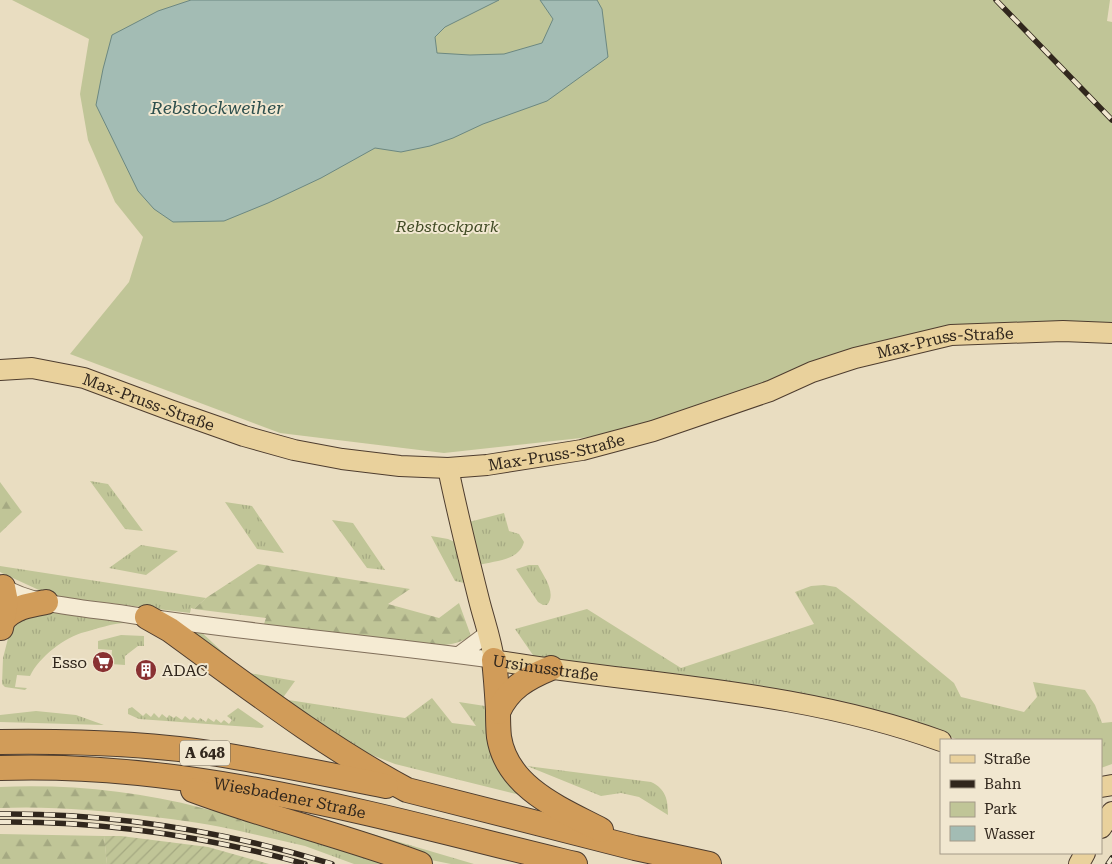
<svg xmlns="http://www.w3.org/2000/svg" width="1112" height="864" viewBox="0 0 1112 864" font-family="'Roboto Serif',serif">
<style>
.grass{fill:url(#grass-tufts)}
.forest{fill:url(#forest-firs)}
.park{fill:#c0c597}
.garden{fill:url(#garden-furrows)}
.water{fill:#a3bcb4;stroke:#6c8881}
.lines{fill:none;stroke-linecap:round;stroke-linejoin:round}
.minor-casing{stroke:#806f5b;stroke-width:18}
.major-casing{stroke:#4e3d2f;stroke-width:22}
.highway-casing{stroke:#4e3d2f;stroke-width:26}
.minor{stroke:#f5ebd3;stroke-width:16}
.major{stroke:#e9d19c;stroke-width:20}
.highway{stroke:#d19c59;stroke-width:24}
.rail-casing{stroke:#31271d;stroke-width:5.5}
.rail{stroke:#f1e7d0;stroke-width:4;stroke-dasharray:11;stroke-linecap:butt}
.labels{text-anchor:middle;stroke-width:4;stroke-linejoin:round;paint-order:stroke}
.shield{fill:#f1e7d0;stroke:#6b6153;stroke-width:1}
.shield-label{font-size:15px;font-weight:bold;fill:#31271d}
.park-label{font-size:16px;font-style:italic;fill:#424c26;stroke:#f1e7d0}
.street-label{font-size:16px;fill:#31271d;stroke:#f1e7d0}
.poi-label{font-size:16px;fill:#31271d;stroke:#f1e7d0;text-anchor:end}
.water-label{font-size:18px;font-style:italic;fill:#2e504e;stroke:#f1e7d0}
</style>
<defs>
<pattern id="grass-tufts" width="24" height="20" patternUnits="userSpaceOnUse" patternTransform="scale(1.25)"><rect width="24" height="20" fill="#c0c597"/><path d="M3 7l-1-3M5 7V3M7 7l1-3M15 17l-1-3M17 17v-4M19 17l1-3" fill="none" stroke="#a5a982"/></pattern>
<pattern id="forest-firs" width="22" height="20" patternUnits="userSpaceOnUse" patternTransform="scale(1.25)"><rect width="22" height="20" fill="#c0c597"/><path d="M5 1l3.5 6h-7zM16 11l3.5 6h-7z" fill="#a5a982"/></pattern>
<pattern id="garden-furrows" width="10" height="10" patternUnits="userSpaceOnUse" patternTransform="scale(1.25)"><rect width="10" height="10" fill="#c0c597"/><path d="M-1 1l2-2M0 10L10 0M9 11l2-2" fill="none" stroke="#a5a982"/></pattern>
</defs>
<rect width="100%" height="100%" fill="#e9ddc1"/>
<path class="grass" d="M90,481L108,484L143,531L125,529Z
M225,502L252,506L284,553L257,549Z
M504,513L509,531L519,534L524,542C519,561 494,561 478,565L469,522Z
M332,520L353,523L385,570L367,568Z
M431,536L448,539L459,544L469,584L455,581Z
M141,545L178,551L146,575L109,568Z
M529,565H538C544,577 557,593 547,605H543L538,602L516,569Z
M0,566L206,598L194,609L191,608L190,613L52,596L4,574L0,572Z
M824,585L836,587L852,599L954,683L961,697L1024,712L1037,697L1033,682L1085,690L1095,705L1102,723L1112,722V764L1101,768V740H959L912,724L535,658L515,629L587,609L681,668L814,624L795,592L811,586Z
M48,609L114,617L153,627L294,734L289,732C256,707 162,624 126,623C112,623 97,629 85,632C65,637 39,657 30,676L17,675L15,687L27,688L25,690L5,687L2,684L3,658L12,623Z
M174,626L198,629L229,658L249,673L295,681L282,699L405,718L432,698L452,723L476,726L459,702L485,706L490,741L507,780L520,795L395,764L346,745Z
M121,635L144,636V646H138L125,656V665L111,664L112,650L98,649V641Z
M132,707L143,716L146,713L151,717L154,713L159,718L162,714L167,718L169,715L174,718L176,716L182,720L185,716L190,720L193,717L198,721L200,718L206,722L208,718L214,722L216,719L221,723L224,720L229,724L232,720L227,716L238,708L264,726L262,728L139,719L128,714V709Z
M36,711L76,715L104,725L0,722V715Z
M527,766L651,782C666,789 668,800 668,815L639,797L621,793L601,796Z
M290,813L362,831L474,864H451L426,859Z
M237,817L404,864H354L305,846L244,832L245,823Z"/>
<path class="forest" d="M0,482L22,512L0,533Z
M258,564L410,589L388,604L439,618L459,603L471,636C459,644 447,645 433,646L264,624L266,618L194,609L206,598Z
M0,787C68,784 137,791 202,808C217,812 233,814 245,823L244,832C212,824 179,820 146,816C98,810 49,806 0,808Z
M0,834L104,836L107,864H0Z"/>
<path class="park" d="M12,0H1110L1107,21L1112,22V327H953L653,427L581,438L444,453L280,433L70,354L129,282L143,237L115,202L88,140L80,94L89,39Z"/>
<path class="garden" d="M104,836H121L208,847L269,864H107Z"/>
<path class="water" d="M191,0H499L445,27L435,37L437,53L470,55L504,54L542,43L553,19L540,0H597L602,9L608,57L547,101L483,124L453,138L430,146L401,152L375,148L321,178L268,203L224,221L173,222L154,209L138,191L96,105L103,69L112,35L158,11Z"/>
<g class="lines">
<g class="minor-casing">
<path id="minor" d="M0,585C33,606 86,608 125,614C248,633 371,643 494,660
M459,655L483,637"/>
</g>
<g class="major-casing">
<g id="major">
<path id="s1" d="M0,370L32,368L84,378L170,410L244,436L294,450L342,459L400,466L448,468L487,465L582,450L653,431L770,391L812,372L855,358L951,335L1063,331L1112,333"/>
<path d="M448,468C457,512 468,556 479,600C484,620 491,639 494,660"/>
<path id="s2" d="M494,660C643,685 798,689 941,741"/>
<path d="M1101,787L1112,785"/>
<path d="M1101,828L1112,812"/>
<path d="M1079,864L1085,853"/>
</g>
</g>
<g class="highway-casing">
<g id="highway">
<path d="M147,617L170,630C247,686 323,745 407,790L635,848L709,864"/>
<path d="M3,620C15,607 29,605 46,602"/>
<path d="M1,628L6,602L3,587"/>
<path d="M494,660C496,677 497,693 498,710C498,719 498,728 499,737C507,788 561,809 601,830"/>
<path d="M498,712C509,688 527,678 551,668"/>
<path d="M0,742C72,741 145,743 217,754C273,763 330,775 386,786"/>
<path id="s3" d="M0,768C196,761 387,819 575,864"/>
<path d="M193,790C268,818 345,836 420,864"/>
</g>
</g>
<use href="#minor" class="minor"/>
<use href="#major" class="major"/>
<use href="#highway" class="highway"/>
<g class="rail-casing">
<path id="rail" d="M996,0L1112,120
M0,814C113,813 224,831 332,864
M0,822C104,821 205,836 305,864
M1108,864L1112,858"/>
</g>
<use href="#rail" class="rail"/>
</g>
<defs>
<g id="supermarket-disc" transform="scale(1.125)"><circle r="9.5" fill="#893132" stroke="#f1e7d0"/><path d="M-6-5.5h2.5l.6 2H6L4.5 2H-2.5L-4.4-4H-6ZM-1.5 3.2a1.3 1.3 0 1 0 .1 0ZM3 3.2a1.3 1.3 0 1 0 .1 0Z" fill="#fff"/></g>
<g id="building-disc" transform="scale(1.125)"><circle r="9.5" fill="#893132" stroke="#f1e7d0"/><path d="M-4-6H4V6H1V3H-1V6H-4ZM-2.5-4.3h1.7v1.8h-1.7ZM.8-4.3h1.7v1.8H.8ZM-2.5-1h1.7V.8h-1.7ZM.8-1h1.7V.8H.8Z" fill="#fff"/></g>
</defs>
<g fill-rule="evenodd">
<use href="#supermarket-disc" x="103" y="662"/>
<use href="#building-disc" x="146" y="670"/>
</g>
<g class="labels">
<rect class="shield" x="180" y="740.5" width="50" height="25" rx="4"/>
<g class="shield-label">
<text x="205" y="758">A 648</text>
</g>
<g class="park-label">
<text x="447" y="232">Rebstockpark</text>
</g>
<g class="street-label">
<text dy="6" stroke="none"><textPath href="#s1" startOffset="978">Max-Pruss-Straße</textPath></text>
<text dy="6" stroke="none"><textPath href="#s1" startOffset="154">Max-Pruss-Straße</textPath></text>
<text dy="6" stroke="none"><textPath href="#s1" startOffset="572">Max-Pruss-Straße</textPath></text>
<text dy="6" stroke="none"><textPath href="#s2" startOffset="52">Ursinusstraße</textPath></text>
<text dy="6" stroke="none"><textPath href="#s3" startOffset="292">Wiesbadener Straße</textPath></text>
</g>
<g class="poi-label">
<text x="87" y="668">Esso</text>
<text x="162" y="676" text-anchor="start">ADAC</text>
</g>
<g class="water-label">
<text x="217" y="114">Rebstockweiher</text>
</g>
</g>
<rect x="940" y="739" width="162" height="115" fill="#f1e7d0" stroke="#a49a88"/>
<rect x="950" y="755" width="25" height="8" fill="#e9d19c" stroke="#a49a88"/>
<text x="984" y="764" font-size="15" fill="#31271d">Straße</text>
<rect x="950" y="780" width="25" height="8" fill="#31271d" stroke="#a49a88"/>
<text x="984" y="789" font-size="15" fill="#31271d">Bahn</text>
<rect x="950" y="802" width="25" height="15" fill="#c0c597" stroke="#a49a88"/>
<text x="984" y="814" font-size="15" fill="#31271d">Park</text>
<rect x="950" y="826" width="25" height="15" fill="#a3bcb4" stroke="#a49a88"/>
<text x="984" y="839" font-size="15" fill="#31271d">Wasser</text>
</svg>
